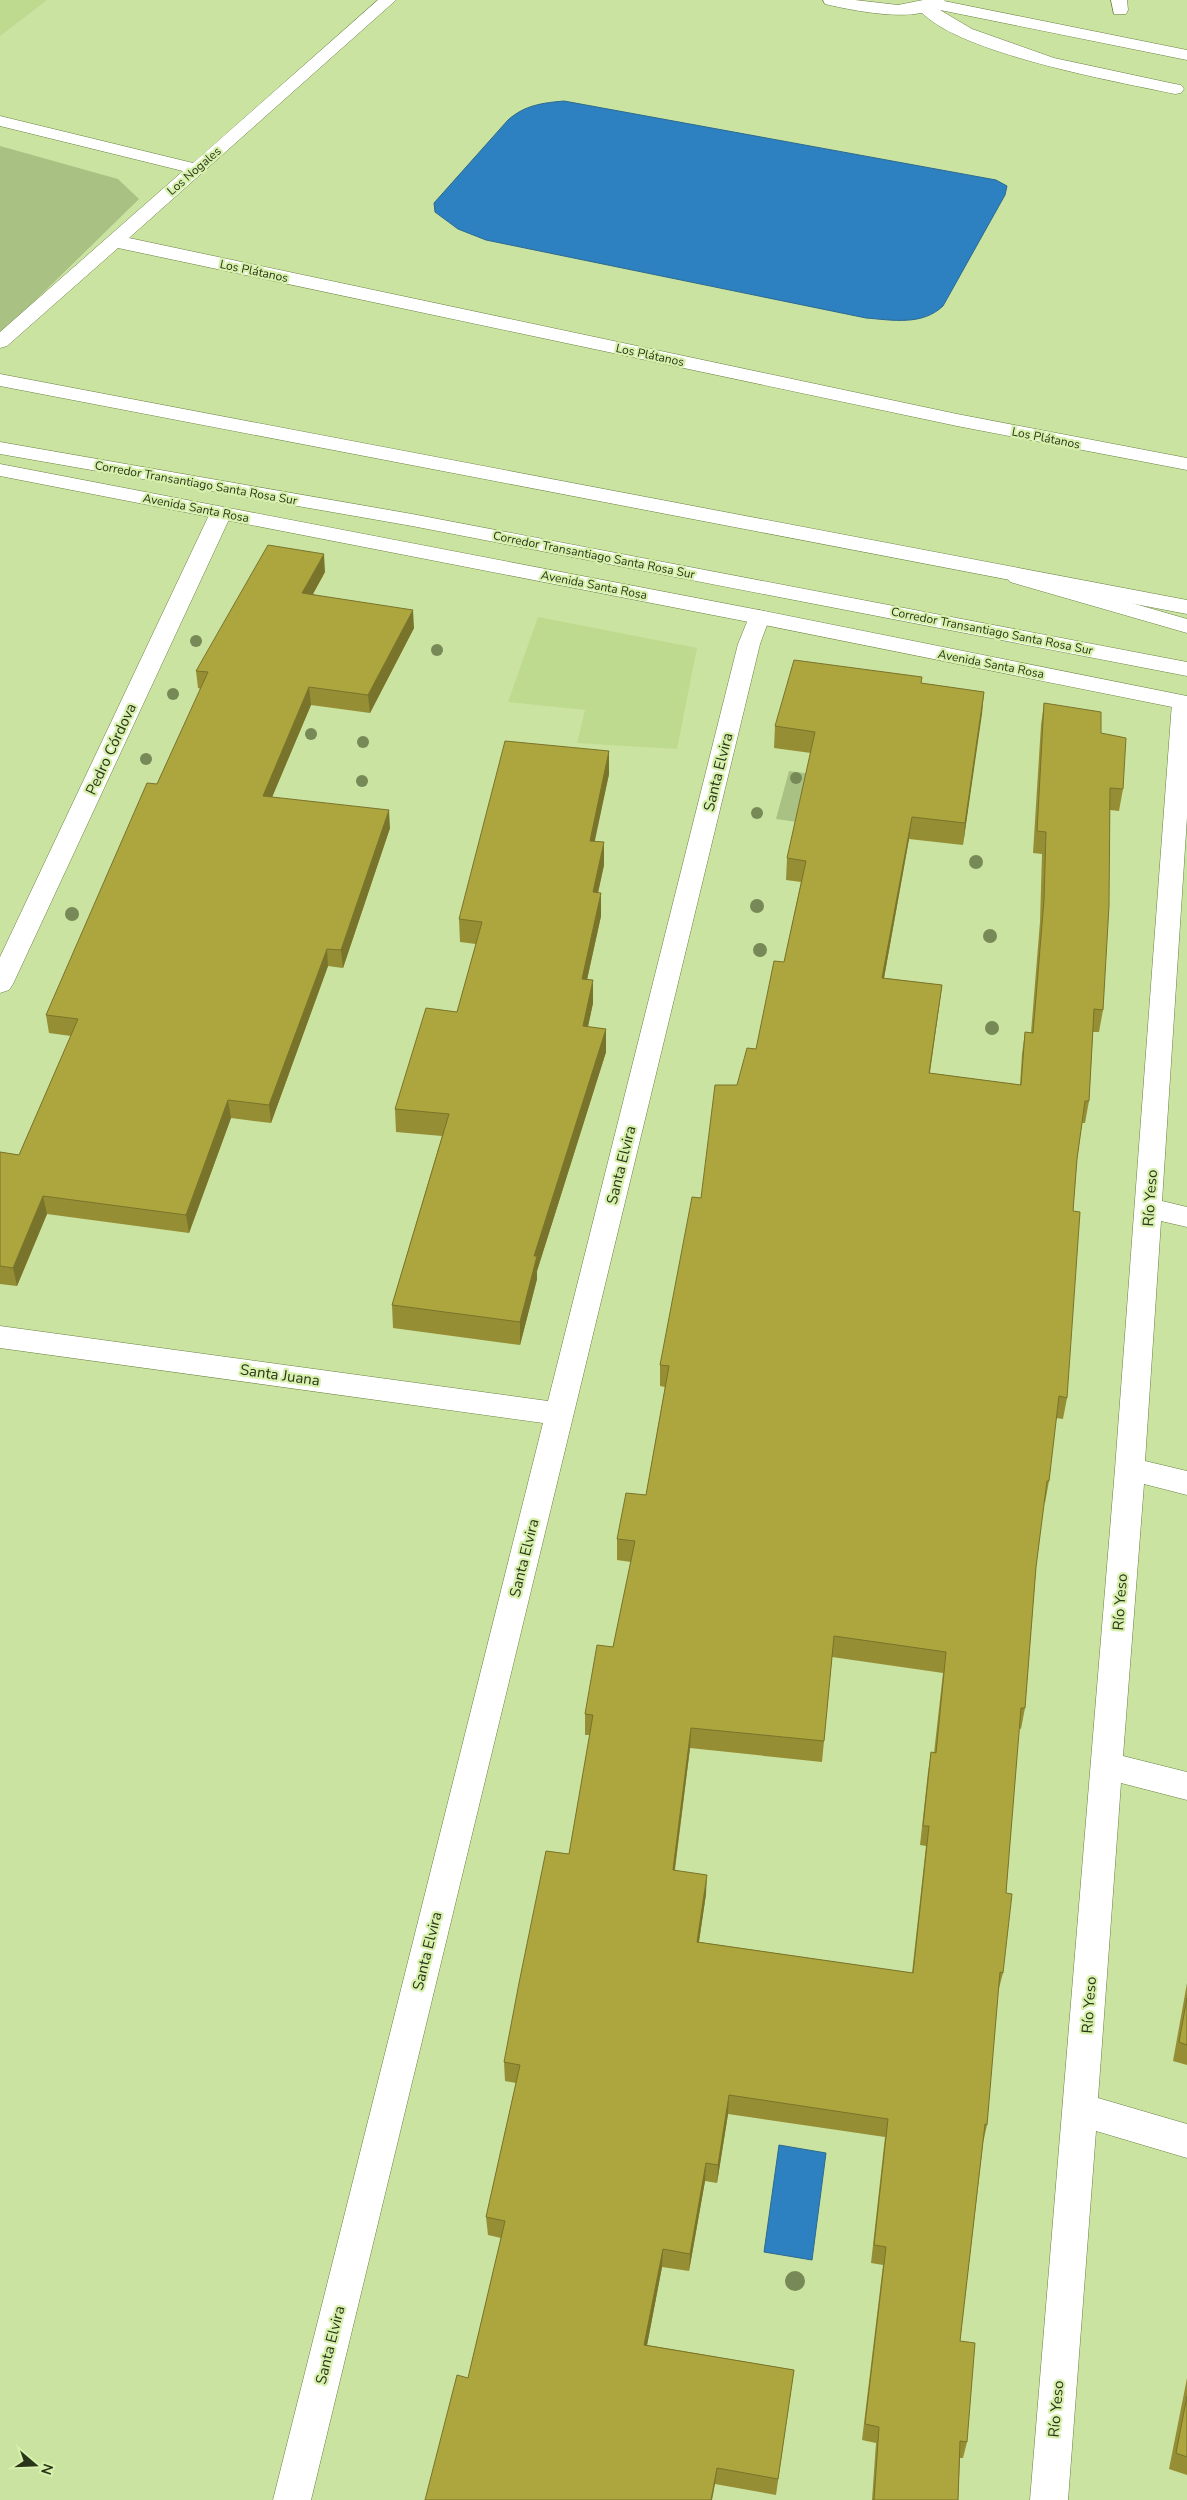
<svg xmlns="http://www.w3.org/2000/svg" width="1187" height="2500" viewBox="0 0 1187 2500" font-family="'Nunito Sans',sans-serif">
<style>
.built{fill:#beda8f}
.green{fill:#aac184}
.water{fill:#2e81c0;stroke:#2d6a8e}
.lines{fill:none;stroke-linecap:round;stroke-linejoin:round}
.service-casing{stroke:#6a8041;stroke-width:1}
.minor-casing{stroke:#6a8041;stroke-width:1}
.primary-casing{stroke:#6a8041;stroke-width:1}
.service{fill:#fff;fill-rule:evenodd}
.minor{fill:#fff;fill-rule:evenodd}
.primary{fill:#fff;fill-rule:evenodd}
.tree{fill:#768956}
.wall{fill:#958e34;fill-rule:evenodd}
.shaded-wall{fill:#79742b}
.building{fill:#ada53d;stroke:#79742b;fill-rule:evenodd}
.labels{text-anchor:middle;stroke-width:4.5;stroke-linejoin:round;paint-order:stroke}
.far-street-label{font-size:12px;fill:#2b351a;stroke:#d7f1ad}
.street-label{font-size:15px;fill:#2b351a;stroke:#d7f1ad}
</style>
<rect width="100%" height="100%" fill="#cae3a0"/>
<path class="built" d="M0,0H47L0,36Z
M538,617L697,648L677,749L577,743L585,710L508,702Z"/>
<path class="green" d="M0,146L118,179L139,199L0,335Z
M789,771L901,786L891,835L776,819Z"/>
<path class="water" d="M564,101L996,180L1007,186L1005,195L943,306C922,326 892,320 866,318L486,240L458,229L435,212L434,203L508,120C525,105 542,103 564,101Z
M779,2145L826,2153L812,2260L764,2252Z"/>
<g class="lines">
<g class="service-casing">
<path id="service" d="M925,0H939L1187,50V60L940,10L972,29L1054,58L1175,84L1181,85L1184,89L1181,93L1175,94C1119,82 948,52 917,7Z
M1111,0H1127L1128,10L1126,14H1114Z
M0,442L412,514L1187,662V676L412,526L0,454Z
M1018,570L1187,619V633L1010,582L1007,577L1010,572Z"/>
</g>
<g class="minor-casing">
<path id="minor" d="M378,0H396L129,238L957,414L1187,458V470L957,426L118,248L7,346L0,348V332L183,171L0,126V116L193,163Z
M823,0H855L898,5L923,0H945C927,27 851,10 825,4Z
M221,507L228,509L232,513L13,984L9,990L0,993V957L210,513L214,509Z
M759,610L767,612L770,617L760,644L311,2500H273L543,1423L0,1348V1326L548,1401L738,644L751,612Z
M1183,696L1187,697V817L1162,1201L1187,1207V1227L1161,1221L1145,1461L1187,1471V1495L1144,1484L1123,1756L1187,1772V1800L1121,1783L1098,2098L1187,2124V2158L1096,2131L1068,2500H1030L1115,1469L1172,703L1175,698Z"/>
</g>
<g class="primary-casing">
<path id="primary" d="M0,374L1187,600V614L0,386Z
M0,464L759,610L1187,696V710L759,624L0,476Z"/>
</g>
<use href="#service" class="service"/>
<use href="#minor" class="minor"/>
<use href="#primary" class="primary"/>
</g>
<g class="tree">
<circle cx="196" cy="641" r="6"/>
<circle cx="437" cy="650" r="6"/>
<circle cx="173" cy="694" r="6"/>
<circle cx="311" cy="734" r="6"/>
<circle cx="363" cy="742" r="6"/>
<circle cx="146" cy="759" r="6"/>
<circle cx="796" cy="778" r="6"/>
<circle cx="362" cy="781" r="6"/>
<circle cx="757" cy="813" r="6"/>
<circle cx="976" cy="862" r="7"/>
<circle cx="757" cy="906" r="7"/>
<circle cx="72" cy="914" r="7"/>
<circle cx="990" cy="936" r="7"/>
<circle cx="760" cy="950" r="7"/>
<circle cx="992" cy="1028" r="7"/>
<circle cx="795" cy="2281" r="10"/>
</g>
<path class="wall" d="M325,572L313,594L414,628L370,713L311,705L272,797L390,828L343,968L328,966L271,1123L231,1118L189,1233L47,1214L17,1286L0,1284V1152L19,1155L71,1036L49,1033L46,1015L157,784L201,689L198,688L196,671Z
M922,677L921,683L984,692L963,845L909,839L884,978L942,985L930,1073L1020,1085L1022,1054L1025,1032L1031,1033L1040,922L1042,854L1033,853L1041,725L1044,703L1101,733L1123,789L1119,811L1110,810L1103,1010L1099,1032H1093L1089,1101L1085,1123H1082L1077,1159L1073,1211L1067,1398L1063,1419L1056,1418L1049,1481L1045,1503L1044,1502L1036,1567L1025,1708L1021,1729L1019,1728L1006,1893L1003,1973L998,1992L987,2125L983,2143L960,2341L967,2442L963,2458H960L958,2500H872L876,2443L862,2440L883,2265L871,2263L885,2137L728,2114L717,2183L705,2181L689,2271L662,2267L647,2345L794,2370L776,2495L715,2484L468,2378L501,2238L488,2235L486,2217L516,2083L505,2081L504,2062L569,1854L590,1735H585V1714L613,1647L631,1562L617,1560V1539L646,1495L665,1387L660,1386V1365L701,1198L737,1085L756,1049L784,962L801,882L786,880L787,858L811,753L774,748L775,726ZM832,1657L943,1673L934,1753L931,1752L928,1772L920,1845L926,1846L912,1973L699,1942L706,1894L675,1870L690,1748L822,1762Z
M609,751V774L594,841L604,865L598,893L601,916L587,980L593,1003L588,1027L606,1029V1052L537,1271V1279L520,1345L393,1328L392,1305L442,1136L396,1132L395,1109L457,1012L476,944L460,942L459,919Z
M1187,1983V2065L1173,2061Z
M1187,2378V2475L1169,2469Z"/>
<path class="shaded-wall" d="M324,554L325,572L304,610L302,593Z
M413,610L414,628L370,713L368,695Z
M309,687L311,705L265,814L263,796Z
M984,692L982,714L963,845L965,823Z
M609,751V774L590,864V841Z
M389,810L390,828L343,968L341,950Z
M912,817L909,839L880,1000L882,978Z
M604,842V865L593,915V892Z
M601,893V916L582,1002V979Z
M327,949L328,966L271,1123L269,1105Z
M593,980V1003L583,1049V1026Z
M942,985L939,1007L926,1095L929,1073Z
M606,1029V1052L537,1271V1279L520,1345V1322L534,1256Z
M228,1100L231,1118L189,1233L186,1215Z
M43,1196L47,1214L17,1286L13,1268Z
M691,1728L690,1748L672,1889L673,1870Z
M707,1875L706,1894L696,1961L697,1942Z
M729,2095L728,2114L717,2183L718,2165Z
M706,2163L705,2181L689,2271L690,2254Z
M663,2249L662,2267L644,2361V2345Z
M717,2468L715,2484L712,2500H711Z"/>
<path class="building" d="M268,545L324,554L302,593L413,610L368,695L309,687L263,796L389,810L341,950L327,949L269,1105L228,1100L186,1215L43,1196L13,1268L0,1266V1152L19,1155L78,1019L46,1015L147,783L157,784L208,672L196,671Z
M794,660L922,677L921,683L984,692L965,823L912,817L882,978L942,985L929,1073L1021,1085L1025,1032L1033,1033L1044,900L1046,832L1037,831L1044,703L1101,712V733L1126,738L1123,789L1110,788L1109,906L1103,1010L1094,1009L1089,1101H1085L1077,1159L1073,1211L1080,1212L1067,1398L1059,1396L1049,1481H1047L1036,1567L1025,1708H1021L1006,1893L1012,1894L1003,1973L1000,1972L987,2125L985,2124L960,2341L975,2343L967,2442L960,2441L958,2500H874L879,2427L865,2424L886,2247L874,2245L888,2119L729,2095L718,2165L706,2163L690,2254L663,2249L644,2345L794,2370L778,2479L717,2468L711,2500H425L457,2375L468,2378L505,2221L486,2217L520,2065L504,2062L519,1983L546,1851L569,1854L593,1715L585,1714L597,1645L613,1647L635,1541L617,1539L626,1493L646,1495L669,1366L660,1365L692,1197L701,1198L715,1085H737L747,1048L756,1049L774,961L784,962L806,861L787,858L815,732L775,726ZM834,1636L946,1652L936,1753L931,1752L923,1826H929L913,1973L697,1942L707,1875L673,1870L691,1728L824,1741Z
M505,741L609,751L590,841L604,842L593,892L601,893L582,979L593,980L583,1026L606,1029L534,1256H537L520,1322L392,1305L449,1114L395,1109L426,1008L457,1012L482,922L459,919Z
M1187,1998V2045L1179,2042Z
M1187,2396V2457L1176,2453Z"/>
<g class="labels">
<g class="far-street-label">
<text transform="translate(194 171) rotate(-41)" y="4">Los Nogales</text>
<text transform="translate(254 271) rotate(12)" y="4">Los Plátanos</text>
<text transform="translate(650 355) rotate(12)" y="4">Los Plátanos</text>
<text transform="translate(1046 438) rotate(11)" y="4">Los Plátanos</text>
<text transform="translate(196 483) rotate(10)" y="4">Corredor Transantiago Santa Rosa Sur</text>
<text transform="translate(196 508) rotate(11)" y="4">Avenida Santa Rosa</text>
<text transform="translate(594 555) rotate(11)" y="4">Corredor Transantiago Santa Rosa Sur</text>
<text transform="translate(594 585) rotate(11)" y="4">Avenida Santa Rosa</text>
<text transform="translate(992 631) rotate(11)" y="4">Corredor Transantiago Santa Rosa Sur</text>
<text transform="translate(991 664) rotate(11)" y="4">Avenida Santa Rosa</text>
</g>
<g class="street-label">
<text transform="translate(111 749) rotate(-65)" y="5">Pedro Córdova</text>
<text transform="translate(718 772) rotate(-76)" y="5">Santa Elvira</text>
<text transform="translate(621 1165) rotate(-76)" y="5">Santa Elvira</text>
<text transform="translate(1150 1198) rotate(-86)" y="5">Río Yeso</text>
<text transform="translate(280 1375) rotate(8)" y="5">Santa Juana</text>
<text transform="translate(524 1558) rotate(-76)" y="5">Santa Elvira</text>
<text transform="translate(1120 1602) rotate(-86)" y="5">Río Yeso</text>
<text transform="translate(427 1951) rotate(-76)" y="5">Santa Elvira</text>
<text transform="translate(1089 2005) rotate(-86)" y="5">Río Yeso</text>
<text transform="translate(330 2345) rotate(-76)" y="5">Santa Elvira</text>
<text transform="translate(1056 2409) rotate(-85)" y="5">Río Yeso</text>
</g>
</g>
<g transform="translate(35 2465) rotate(109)" stroke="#d7f1ad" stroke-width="4" paint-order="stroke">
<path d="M0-4L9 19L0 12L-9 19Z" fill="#2b351a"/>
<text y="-8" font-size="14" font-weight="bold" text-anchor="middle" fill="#2b351a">N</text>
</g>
</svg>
